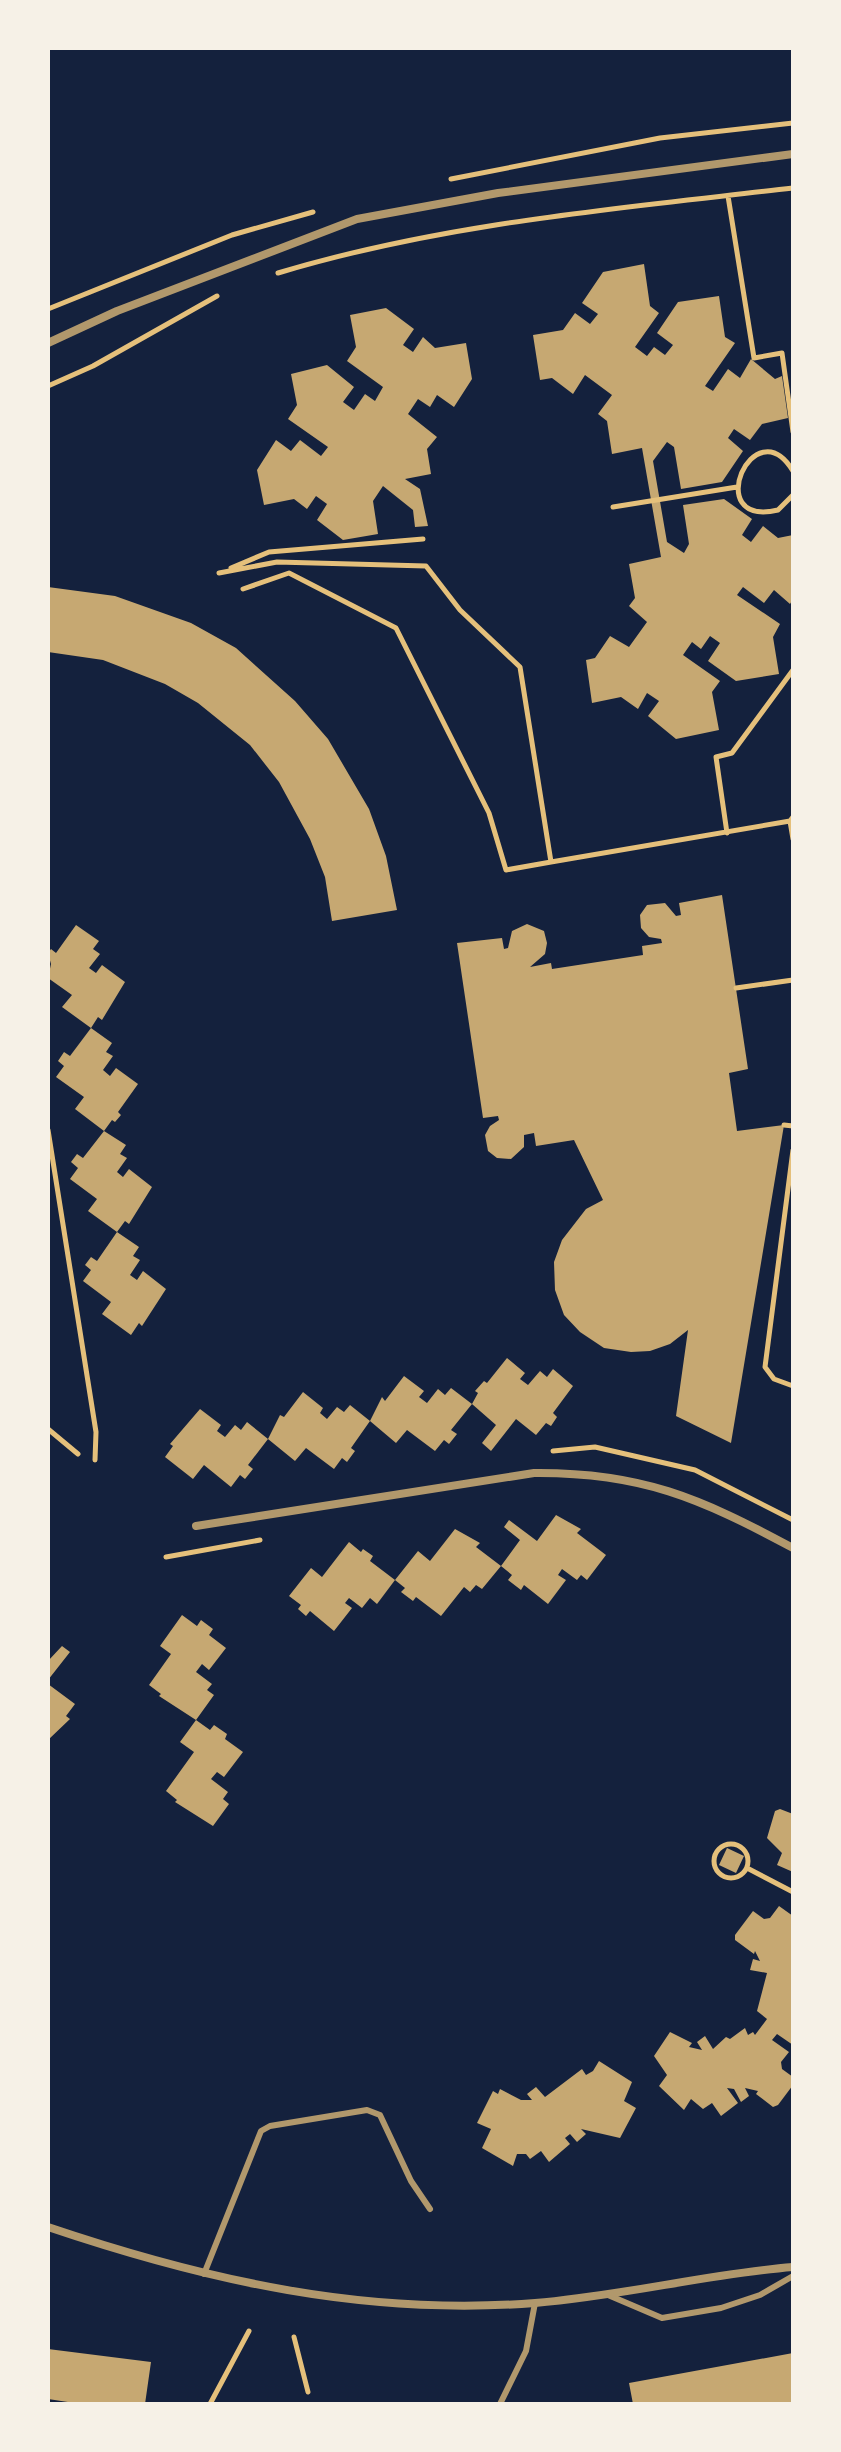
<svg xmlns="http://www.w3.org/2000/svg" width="841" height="2452" viewBox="0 0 841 2452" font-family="'Fira Sans',sans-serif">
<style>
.building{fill:#c6a872}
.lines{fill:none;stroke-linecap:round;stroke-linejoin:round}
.path{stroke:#e5c07b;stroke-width:5}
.service{stroke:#b1986c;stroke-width:6}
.minor{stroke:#b1986c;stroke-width:8}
</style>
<rect width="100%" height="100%" fill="#14213d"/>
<path class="building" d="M644,264L650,306L659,313L635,347L647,356L654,347L665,355L673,345L657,333L678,302L719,296L725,337L735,343L705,386L713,391L728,369L740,378L751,359L775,379L782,376L788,418L762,424L750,440L734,429L728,438L743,451L722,482L681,489L674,447L667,442L653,461L667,542L684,553L689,544L683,505L724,499L752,519L742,535L751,542L763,526L778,538L793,535V599L790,604L774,590L764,603L743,587L737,595L780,624L773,637L779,674L736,681L708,661L720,643L710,636L701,649L692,642L683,655L720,681L712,692L719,730L676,739L648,716L659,701L647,693L638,709L621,697L592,703L586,660L595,658L610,636L629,647L647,622L629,606L635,598L629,564L661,557L642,448L612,454L607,421L598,414L612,395L585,375L573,394L552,378L540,380L533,335L563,330L575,313L590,324L598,314L582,303L603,272Z
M386,308L414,329L403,345L413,352L423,337L435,348L466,343L472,379L454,407L437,395L430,407L418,399L408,414L437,437L427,449L431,474L405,479L420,489L428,526L415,527L413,510L383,486L373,501L378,534L343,540L317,520L327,504L316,496L307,509L294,499L264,505L257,470L276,440L291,451L300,440L321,456L328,447L288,419L297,405L291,374L327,365L354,387L343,402L354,410L365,394L375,401L383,387L347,361L356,347L350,315Z
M48,587L115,596L191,623L236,648L295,701L328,739L369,809L386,856L397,910L332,921L325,877L310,839L279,782L250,745L198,703L165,684L103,660L48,652Z
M722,895L748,1069L729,1073L737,1131L784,1125L731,1443L676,1416L688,1330L670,1344L650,1351L631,1352L604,1348L580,1332L564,1315L555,1290L554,1262L562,1240L586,1209L603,1200L574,1140L536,1146L534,1133L524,1135V1147L511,1159L497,1158L488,1151L485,1135L490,1126L499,1120L498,1116L483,1118L457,943L502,938L504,949L508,948L512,931L527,924L544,931L547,943L545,954L530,967L551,963L552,969L643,955L642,946L662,943L661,939L649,937L641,928L640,915L647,905L665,903L676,916L681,915L679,903Z
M76,925L99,941L93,949L100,954L89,968L96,973L102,965L125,982L102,1020L98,1017L91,1028L112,1043L106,1052L113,1056L103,1070L110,1076L116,1068L138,1084L118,1112L121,1115L115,1122L112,1120L104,1131L75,1109L84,1097L56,1077L64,1066L58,1061L64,1052L70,1056L91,1028L62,1007L72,995L48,978L51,964L48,953L51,949L56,953Z
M104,1131L126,1145L120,1154L127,1158L117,1172L123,1177L129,1169L152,1187L129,1224L125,1221L117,1232L88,1211L97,1199L70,1179L78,1168L71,1162L77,1154L83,1158Z
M117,1232L139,1247L133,1256L140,1260L130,1275L137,1280L143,1271L166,1289L142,1326L139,1323L131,1335L102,1314L111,1302L83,1281L91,1270L85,1265L91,1257L97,1261Z
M507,1358L525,1373L520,1379L528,1385L540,1371L547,1377L553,1369L573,1386L553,1413L557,1417L551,1426L546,1423L536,1435L516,1419L491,1451L482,1443L496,1425L472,1404L451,1430L457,1434L449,1444L444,1440L435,1451L407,1430L396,1443L370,1421L382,1397L385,1401L404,1376L424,1391L419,1397L427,1403L438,1389L445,1395L451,1388L472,1404L478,1393L475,1391L484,1381L487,1383Z
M303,1392L323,1408L320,1413L327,1419L337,1407L344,1412L350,1405L370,1421L351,1448L355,1451L347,1462L342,1458L334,1469L306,1448L295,1461L268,1439L248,1465L253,1469L245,1479L240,1475L231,1487L204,1465L193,1479L165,1457L173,1446L170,1444L200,1409L221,1425L217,1431L225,1437L235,1425L241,1430L247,1422L268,1439L280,1415L284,1417Z
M556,1515L581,1529L577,1533L606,1555L587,1580L581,1575L577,1580L562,1569L558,1575L566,1580L548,1604L524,1585L521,1590L508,1580L512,1575L501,1566L520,1540L504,1527L509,1520L537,1541Z
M455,1529L480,1543L476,1547L501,1566L482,1589L476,1585L470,1592L464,1587L441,1616L416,1597L413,1601L401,1592L405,1588L395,1580L418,1551L430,1561Z
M349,1542L361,1552L363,1549L373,1556L370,1561L395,1580L377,1604L370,1598L362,1608L349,1598L345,1603L352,1608L334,1631L310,1611L306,1616L298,1609L301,1605L289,1596L311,1568L322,1577Z
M182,1615L197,1626L201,1620L213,1629L209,1635L226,1648L209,1670L202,1664L196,1672L212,1684L207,1690L214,1695L196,1720L159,1696L161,1694L149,1685L171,1654L160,1646Z
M62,1646L70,1652L48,1680V1661Z
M48,1684L75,1704L66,1716L70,1719L48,1740Z
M196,1720L210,1730L214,1725L227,1734L225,1739L243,1752L224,1777L217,1772L211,1779L228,1792L223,1799L229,1804L213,1826L175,1802L177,1800L166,1791L194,1752L180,1742Z
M780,1809L793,1814V1872L777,1865L782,1853L767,1838L775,1811Z
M727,1848L744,1856L736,1873L719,1865Z
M779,1906L793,1916V2045L777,2034L772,2040L789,2052L781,2062L782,2069L793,2077V2085L778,2105L773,2107L756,2094L758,2091L745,2088L749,2096L741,2102L734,2089L727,2088L738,2103L721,2116L712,2103L703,2109L691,2099L684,2110L659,2086L667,2075L654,2056L670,2032L692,2043L689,2047L702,2050L697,2042L705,2036L713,2049L726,2037L730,2039L745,2028L748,2035L753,2032L755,2035L767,2019L757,2011L767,1973L750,1970L753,1959L760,1961L755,1951L754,1954L735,1940V1935L753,1911L764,1919L770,1918Z
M599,2061L632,2082L624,2101L636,2108L620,2138L581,2129L586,2134L577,2142L570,2134L565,2138L570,2144L549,2162L541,2151L530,2159L526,2154H517L513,2166L482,2148L491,2129L477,2123L493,2091L498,2094L500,2089L521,2100H532L527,2094L536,2087L545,2097L582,2069L586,2075L593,2071Z
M48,2349L151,2362L145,2404H81L48,2399Z
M793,2353V2403L633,2404L629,2383Z"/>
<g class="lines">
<path class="path" d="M451,179L660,138L793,123
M728,196L754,358L782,353L793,432
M278,273C443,223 622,208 793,188
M48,309L232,235L313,212
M48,386L93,366L217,296
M793,471C754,406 700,528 778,510L793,495
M613,507L737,487
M231,568L269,552L423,539
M219,573L277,562L426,566L460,610L520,667L551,862L506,870L489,813L396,628L289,573L243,589
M793,817L790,821L793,839
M727,833L716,757L732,753L793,670
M551,862L790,821
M736,988L793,980
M784,1125L793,1126
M48,1130L96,1432L95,1460
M793,1150L765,1367L774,1379L793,1386
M48,1429L78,1454
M553,1451L595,1447L695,1470L793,1520
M166,1557L260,1540
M714 1861a17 17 0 1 1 34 0a17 17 0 1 1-34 0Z
M747,1868L793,1892
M294,2337L308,2392
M210,2404L249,2331"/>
<path class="service" d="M204,2274L261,2131L270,2126L367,2110L380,2115L411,2181L430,2209
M608,2295L662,2318L721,2308L760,2295L793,2276
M500,2404L526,2351L535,2303"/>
<path class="minor" d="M48,343L117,311L357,219L498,193L793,154
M196,1526L534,1473C641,1472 700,1498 793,1548
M48,2227C208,2281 365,2316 535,2303C622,2296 707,2274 793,2267"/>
</g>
<rect width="841" height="2452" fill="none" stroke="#f6f1e7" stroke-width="100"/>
</svg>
